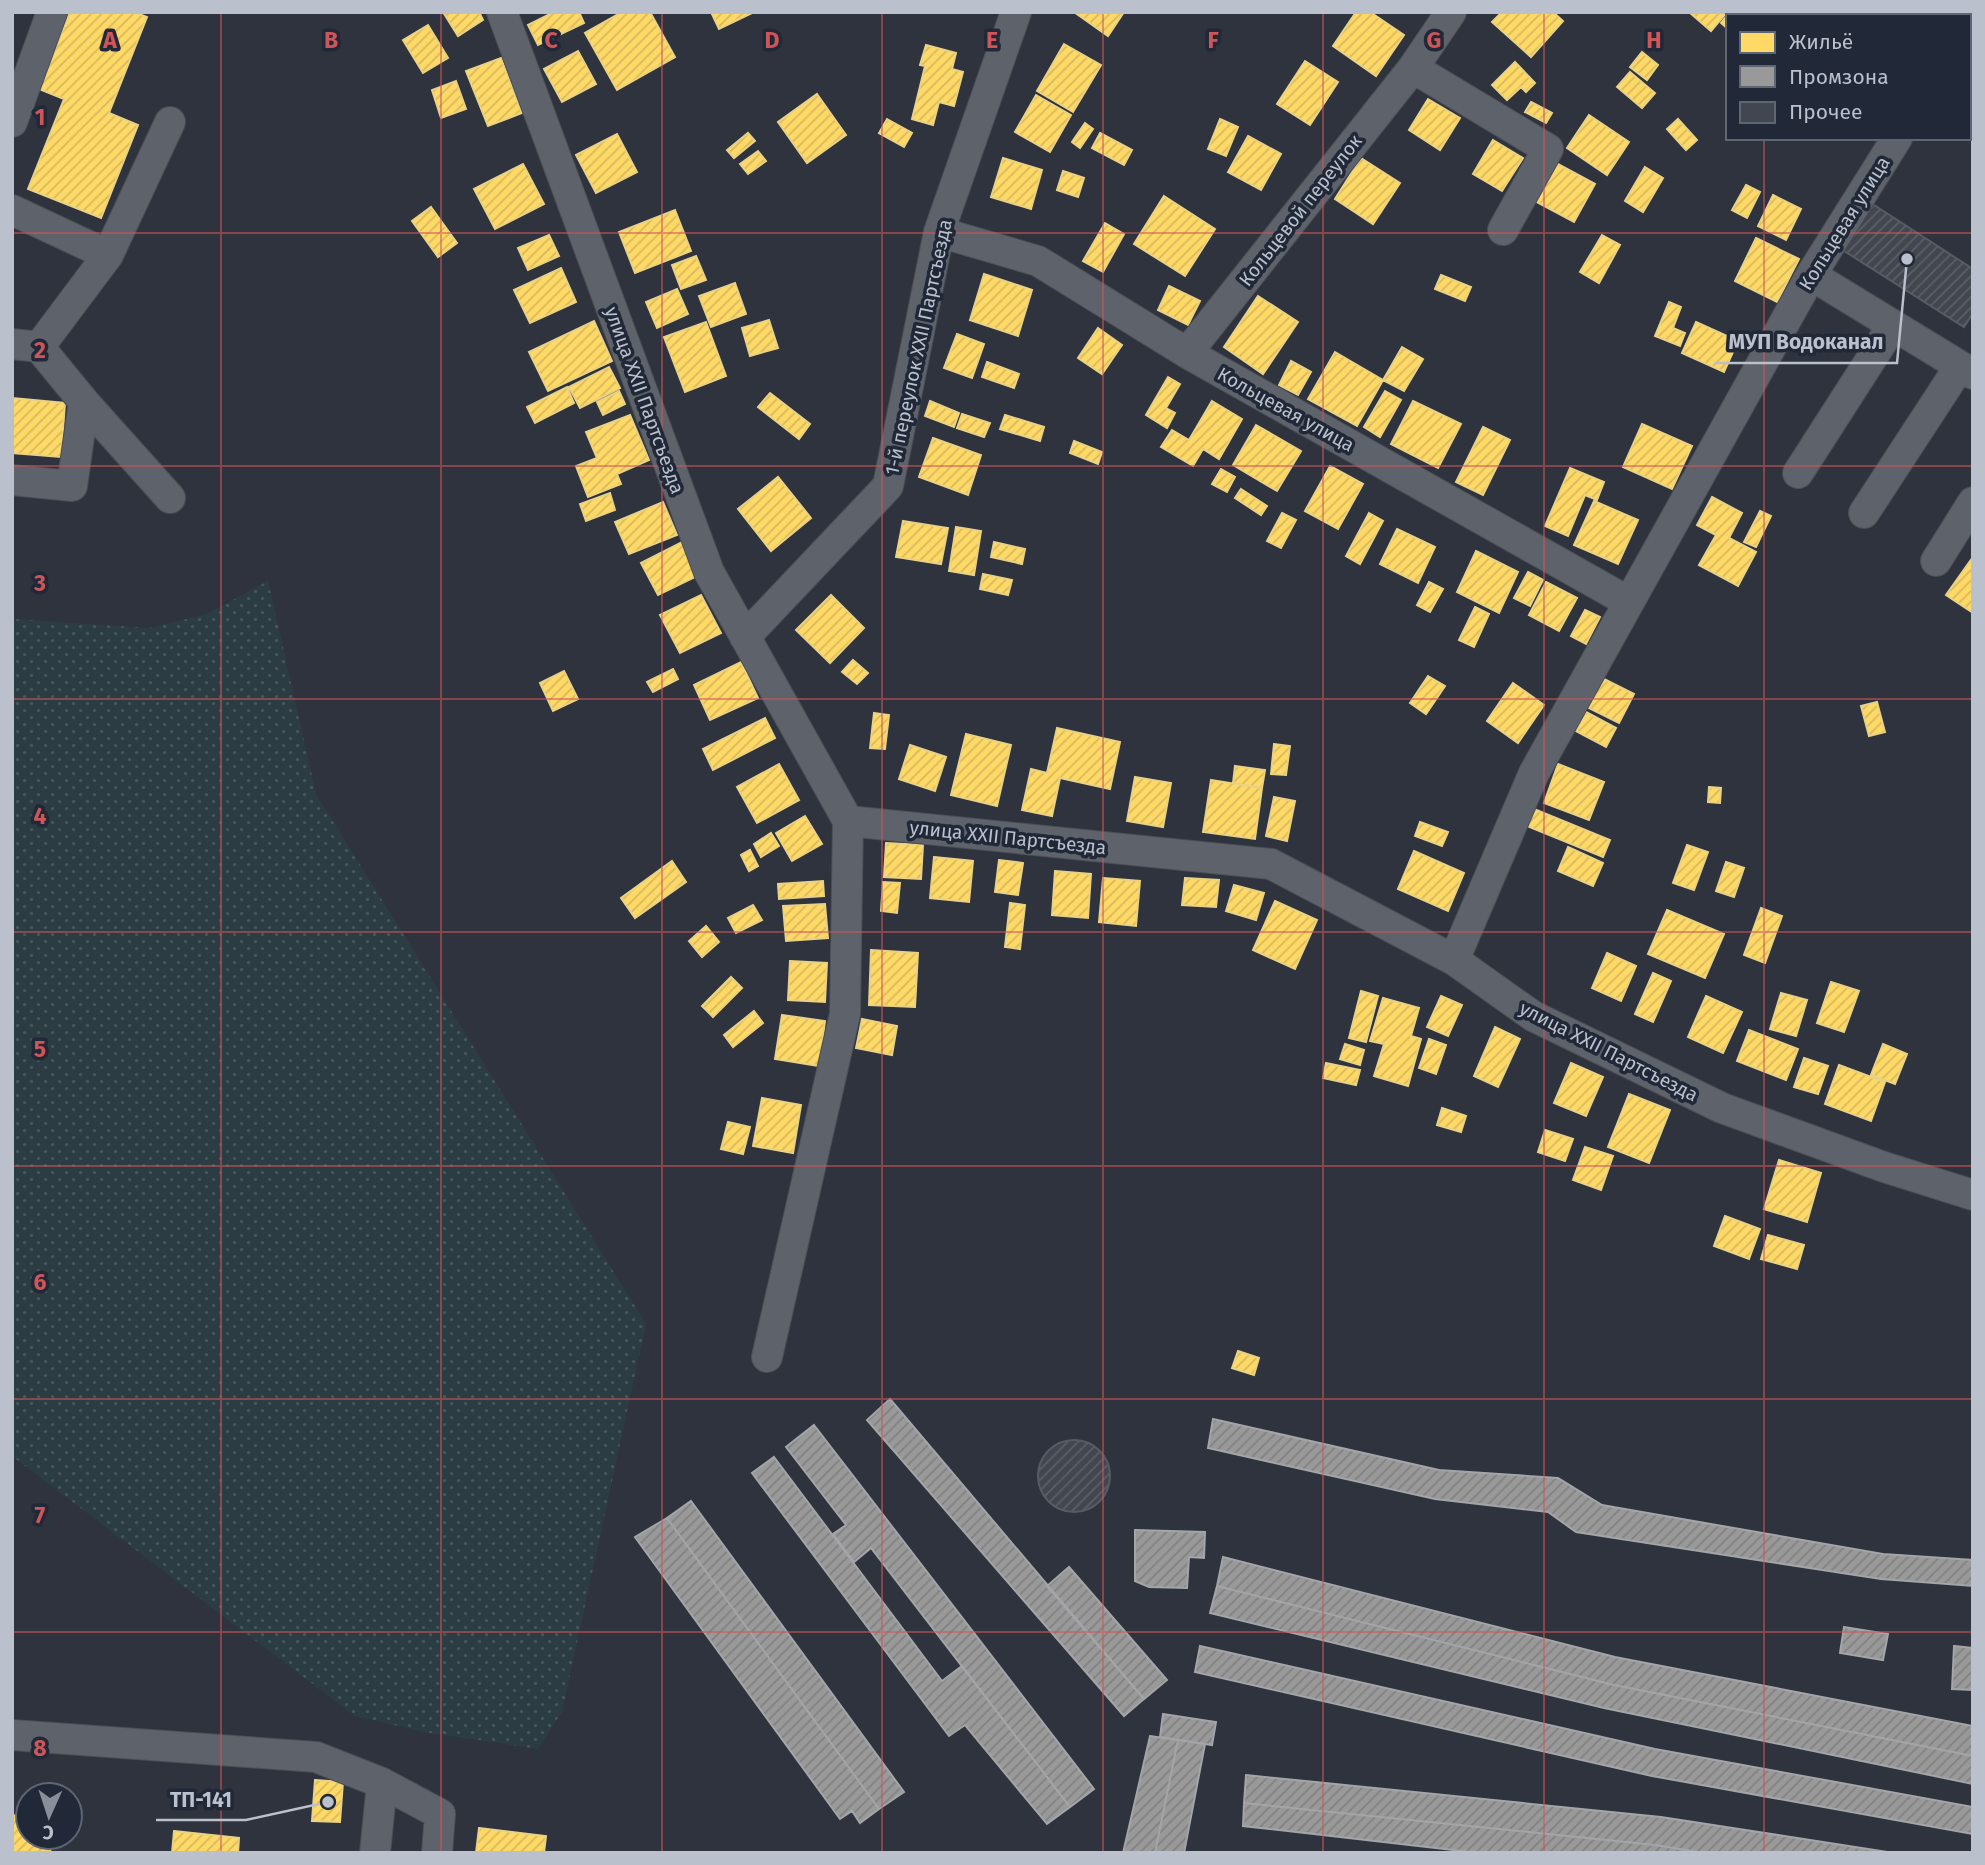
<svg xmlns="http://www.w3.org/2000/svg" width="1985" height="1865" viewBox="0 0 1985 1865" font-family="'Fira Sans',sans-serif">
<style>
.grass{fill:url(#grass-dots)}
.homes{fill:url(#homes-hatch);stroke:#ead285;stroke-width:2}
.industry{fill:url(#industry-hatch);stroke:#a3a5a8;stroke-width:2}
.building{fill:url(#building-hatch);stroke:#575b64;stroke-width:2}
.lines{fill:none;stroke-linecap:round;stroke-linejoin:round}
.minor-casing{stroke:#4b4e55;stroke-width:32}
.major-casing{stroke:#4c5059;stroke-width:38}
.minor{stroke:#5e626a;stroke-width:30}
.major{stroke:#61656c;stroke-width:37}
.grid{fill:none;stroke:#ce5659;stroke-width:2;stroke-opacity:0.55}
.labels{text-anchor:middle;stroke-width:7;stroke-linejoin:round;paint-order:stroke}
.street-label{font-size:19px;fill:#bac0cc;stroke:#212938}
.grid-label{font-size:23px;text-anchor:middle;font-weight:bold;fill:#ce5659;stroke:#212938;stroke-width:7;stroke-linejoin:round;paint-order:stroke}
.leader{fill:none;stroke:#bac0cc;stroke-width:2.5}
.callout-dot{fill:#bac0cc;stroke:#212938;stroke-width:2.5}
.callout-label{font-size:21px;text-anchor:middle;font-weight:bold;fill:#bac0cc;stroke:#212938;stroke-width:7;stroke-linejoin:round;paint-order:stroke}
</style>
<defs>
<pattern id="grass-dots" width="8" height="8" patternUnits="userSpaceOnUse" patternTransform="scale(1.75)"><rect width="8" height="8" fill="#2b3d43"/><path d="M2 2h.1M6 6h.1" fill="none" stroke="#48575d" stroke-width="1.8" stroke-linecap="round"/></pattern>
<pattern id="homes-hatch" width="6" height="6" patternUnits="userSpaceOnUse" patternTransform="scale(1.75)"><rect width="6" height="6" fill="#ffd966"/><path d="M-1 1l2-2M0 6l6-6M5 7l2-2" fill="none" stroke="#d7b95e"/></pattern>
<pattern id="industry-hatch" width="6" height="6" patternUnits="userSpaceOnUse" patternTransform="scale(1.75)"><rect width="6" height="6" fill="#999"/><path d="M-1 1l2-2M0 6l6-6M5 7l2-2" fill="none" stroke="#818182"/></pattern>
<pattern id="building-hatch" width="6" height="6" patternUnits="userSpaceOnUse" patternTransform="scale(1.75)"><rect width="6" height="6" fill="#42474f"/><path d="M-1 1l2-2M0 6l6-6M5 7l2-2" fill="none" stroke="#5b6067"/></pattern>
</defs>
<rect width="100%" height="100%" fill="#2e333d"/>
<path class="grass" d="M268,581L316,794L646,1324L562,1712L538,1749L424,1732L355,1716L12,1456V619L149,628L207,614Z"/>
<path class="homes" d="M70,12H134L147,17L109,113L138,125L101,218L28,189L64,99L39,89Z
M443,12H479L483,20L458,36Z
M554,12H579L584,23L538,45L528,25Z
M622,12H650L675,57L617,90L585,33Z
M711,12H754L719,29Z
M1074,12H1124L1108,36Z
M1356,12H1370L1404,35L1376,76L1333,46Z
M1502,12H1553L1563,21L1531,57L1492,22Z
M1689,12H1727L1711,31Z
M1730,12H1766L1771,16H1728V29L1721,23Z
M428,25L448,58L423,73L403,40Z
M1064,44L1101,65L1073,112L1037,91Z
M926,45L956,53L952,69L963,72L954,106L939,102L933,125L912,119L925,66L920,65Z
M578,51L596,84L562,102L544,69Z
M1642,52L1658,65L1647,80L1630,67Z
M501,58L522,113L488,126L466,71Z
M1305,61L1338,82L1310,125L1277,104Z
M1515,62L1535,83L1526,92L1521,87L1507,100L1492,85Z
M1630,72L1655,93L1642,108L1617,87Z
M456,81L466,109L441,118L432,90Z
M817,94L846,135L807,163L778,122Z
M1036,95L1071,115L1050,152L1015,132Z
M1428,99L1460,118L1440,150L1409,130Z
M1531,102L1552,113L1546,123L1525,112Z
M1589,115L1629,142L1607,175L1567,148Z
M887,119L912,133L904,147L879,133Z
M1220,119L1238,127L1226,156L1208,149Z
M1678,119L1697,140L1686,150L1667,129Z
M1085,123L1093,129L1080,148L1072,142Z
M748,133L755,141L734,158L727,150Z
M1100,133L1132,150L1124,165L1092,148Z
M617,134L637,172L596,193L576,155Z
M1248,136L1281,154L1261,190L1228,172Z
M1493,140L1523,158L1502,191L1473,174Z
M758,151L766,161L748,174L740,164Z
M1003,158L1042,170L1031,209L991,197Z
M1361,158L1400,183L1373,224L1335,199Z
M1556,163L1595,184L1574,222L1535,201Z
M523,164L544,204L495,229L474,189Z
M1645,167L1663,178L1643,212L1625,201Z
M1063,171L1084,178L1078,197L1057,190Z
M1746,185L1760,192L1747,218L1732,210Z
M1773,195L1801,209L1786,240L1758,226Z
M1164,196L1215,229L1185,276L1134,244Z
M431,207L457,243L438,257L412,221Z
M675,210L691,251L635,273L619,232Z
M1105,223L1124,234L1103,272L1083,261Z
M549,235L559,256L528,270L518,248Z
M1602,235L1620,245L1599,283L1580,272Z
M1756,238L1799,259L1777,302L1735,281Z
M696,256L706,280L681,289L672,265Z
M561,268L576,302L530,323L514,290Z
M984,274L1032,290L1018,336L970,320Z
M1441,275L1471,287L1465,301L1435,289Z
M735,283L746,314L711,327L699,296Z
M1169,286L1200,301L1188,325L1158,310Z
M677,289L688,314L657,328L646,302Z
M1258,296L1298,322L1263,374L1224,347Z
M1669,302L1681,307L1673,328L1685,333L1680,346L1655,336Z
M769,320L778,348L750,356L742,328Z
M594,321L612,361L548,391L529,352Z
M706,322L726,376L685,392L664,337Z
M1696,322L1738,341L1724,372L1682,353Z
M1098,328L1122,345L1102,374L1078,358Z
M957,334L984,344L972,378L944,368Z
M1402,347L1423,359L1404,391L1383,380Z
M1335,352L1383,380L1357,426L1308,399Z
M1291,361L1311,372L1298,395L1279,385Z
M987,362L1019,374L1014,388L982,377Z
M609,367L620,388L580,408L569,387Z
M1168,377L1180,384L1166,408L1175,413L1167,428L1146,415Z
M567,387L574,403L535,423L527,407Z
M619,391L625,404L603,415L597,402Z
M1385,391L1401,400L1380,437L1364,427Z
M770,393L810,424L799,439L758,407Z
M12,398L65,403L61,457L12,453Z
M930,401L959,413L954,427L925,416Z
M1212,401L1242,419L1219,459L1203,449L1193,466L1161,447L1172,430L1189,440Z
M1413,401L1461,424L1438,468L1391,444Z
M962,414L990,423L984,437L957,428Z
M630,415L649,460L617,474L621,484L588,497L576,466L597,458L586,432Z
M1005,415L1044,427L1040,441L1000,429Z
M1642,424L1692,446L1672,489L1623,467Z
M1256,425L1301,451L1277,491L1233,465Z
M1483,427L1510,440L1483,495L1456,482Z
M933,438L981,455L968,495L919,477Z
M1074,441L1102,452L1098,464L1070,453Z
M1330,466L1363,484L1338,529L1305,511Z
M1570,468L1604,482L1597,500L1585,495L1568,536L1545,526Z
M1221,469L1235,477L1227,492L1212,484Z
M778,477L811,518L771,551L738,509Z
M1241,489L1267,506L1261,515L1235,498Z
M610,493L615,510L586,521L580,504Z
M1712,497L1742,513L1729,538L1756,552L1738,586L1699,565L1716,535L1697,525Z
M1594,501L1638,520L1618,564L1574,545Z
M663,502L677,535L629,554L615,522Z
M1760,511L1771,516L1756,547L1744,542Z
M1282,513L1296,520L1281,548L1267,541Z
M1369,513L1383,521L1360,564L1346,556Z
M903,521L948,528L941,564L896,557Z
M956,527L981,531L974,575L949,571Z
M1397,529L1435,547L1418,583L1380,564Z
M682,542L699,575L658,595L641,563Z
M994,542L1025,549L1022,564L991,557Z
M1476,551L1518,572L1499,613L1457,592Z
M1973,557V613L1946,595Z
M1528,572L1543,580L1530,606L1514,598Z
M983,574L1012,580L1008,595L980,589Z
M1429,582L1443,589L1430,612L1417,605Z
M1546,582L1577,598L1559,631L1529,615Z
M701,595L721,633L680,653L660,615Z
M831,595L864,628L830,663L796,630Z
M1475,607L1489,614L1474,647L1459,640Z
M1585,610L1600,617L1586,644L1571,636Z
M853,660L868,673L857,684L842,672Z
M741,662L758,698L710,720L694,685Z
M673,669L678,679L653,692L647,682Z
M564,671L578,699L553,711L540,683Z
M1428,676L1445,686L1426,714L1410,703Z
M1602,678L1634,694L1619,723L1587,707Z
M1513,683L1544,705L1518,743L1487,721Z
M1877,702L1885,732L1869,736L1861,706Z
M1586,712L1616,728L1606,747L1576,731Z
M874,713L889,715L885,749L870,748Z
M765,718L775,738L713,770L703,749Z
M1057,728L1120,742L1110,789L1060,778L1052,816L1022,810L1031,769L1047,773Z
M966,734L1011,745L997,806L951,795Z
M1274,744L1290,746L1286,775L1271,774Z
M910,745L946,757L935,791L899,779Z
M779,764L799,800L757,823L737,787Z
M1558,764L1604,782L1589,820L1544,803Z
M1235,766L1265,770L1262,788L1233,783Z
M1135,777L1171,783L1163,827L1127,821Z
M1211,780L1262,788L1255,839L1203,832Z
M1709,787L1721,788L1720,803L1708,802Z
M1274,797L1295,801L1287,841L1266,836Z
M1534,809L1610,840L1603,857L1527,826Z
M805,816L822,844L792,861L776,833Z
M1420,822L1448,832L1442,846L1415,836Z
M771,833L779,846L761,857L754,844Z
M886,843L923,845L921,879L884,877Z
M1687,845L1708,852L1694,890L1673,883Z
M1568,847L1603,863L1593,886L1558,871Z
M750,850L758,866L749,871L741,855Z
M1414,851L1464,873L1448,911L1398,889Z
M934,857L973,861L969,902L930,898Z
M999,860L1023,863L1018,895L995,892Z
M672,861L686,882L635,918L621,898Z
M1726,862L1744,868L1734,897L1716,891Z
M1055,871L1091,874L1088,918L1052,915Z
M1103,878L1140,881L1136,926L1099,922Z
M1185,878L1219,880L1216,907L1182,905Z
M823,881L824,896L779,899L778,884Z
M883,882L900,883L897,913L881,911Z
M1234,885L1264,893L1256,920L1226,911Z
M1275,901L1317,920L1295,969L1253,950Z
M1010,903L1025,905L1020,949L1005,947Z
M825,904L828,938L786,941L783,906Z
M753,905L762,920L736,933L728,918Z
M1761,908L1782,916L1765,963L1744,955Z
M1667,910L1724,934L1705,978L1648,954Z
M706,926L719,942L702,957L689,941Z
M871,950L918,953L915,1007L869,1005Z
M1607,953L1636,966L1621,1001L1592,988Z
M790,961L827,963L825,1002L788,1000Z
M1653,973L1671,981L1653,1022L1635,1014Z
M731,977L742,988L713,1017L702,1006Z
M1831,982L1859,991L1844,1032L1817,1023Z
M1361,991L1378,996L1366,1042L1349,1038Z
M1781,993L1807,1000L1796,1036L1770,1029Z
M1441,996L1462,1005L1448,1036L1427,1027Z
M1706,996L1742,1012L1723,1053L1688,1037Z
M1383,998L1419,1008L1411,1036L1421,1039L1408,1086L1374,1076L1384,1044L1370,1041Z
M754,1011L763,1023L733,1047L724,1035Z
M782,1015L825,1021L819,1066L775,1059Z
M862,1019L897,1026L892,1055L856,1048Z
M1495,1027L1520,1039L1498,1087L1474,1076Z
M1749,1030L1798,1049L1786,1080L1737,1061Z
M1429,1039L1446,1045L1436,1074L1419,1068Z
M1345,1044L1364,1050L1360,1065L1340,1059Z
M1883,1044L1907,1054L1895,1084L1871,1075Z
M1804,1058L1828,1066L1818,1094L1794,1087Z
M1326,1063L1360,1070L1356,1085L1323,1078Z
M1571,1063L1603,1077L1586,1116L1554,1103Z
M1839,1065L1885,1082L1871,1121L1825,1104Z
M1629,1094L1670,1110L1649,1163L1608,1147Z
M762,1098L801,1105L793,1153L753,1146Z
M1442,1108L1466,1116L1461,1132L1437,1125Z
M728,1122L750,1127L743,1154L721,1149Z
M1545,1130L1573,1139L1565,1161L1538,1152Z
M1585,1147L1613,1156L1601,1190L1573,1180Z
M1779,1160L1821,1173L1807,1222L1764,1209Z
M1725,1216L1760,1229L1749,1259L1714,1246Z
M1768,1235L1804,1245L1797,1269L1761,1259Z
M1238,1351L1259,1358L1254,1375L1232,1368Z
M315,1780L343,1782L340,1822L312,1821Z
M12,1815L28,1817V1837H52L50,1853H12Z
M479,1828L546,1836L544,1853H476Z
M174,1831L239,1838L238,1853H172Z"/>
<path class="industry" d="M890,1399L1144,1699L1124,1716L867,1420Z
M1213,1419L1439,1470L1558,1478L1602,1505L1883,1554L1973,1560V1586L1881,1579L1576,1532L1548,1512L1435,1499L1208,1448Z
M814,1425L1094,1789L1070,1807L871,1548L854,1562L833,1534L846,1525L786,1447Z
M774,1457L942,1681L962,1666L1070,1807L1047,1824L965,1725L949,1736L752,1473Z
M691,1501L904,1792L879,1809L667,1518Z
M667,1518L879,1809L860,1823L852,1811L840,1819L635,1537Z
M1135,1530L1205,1532L1204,1558L1189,1557L1187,1588L1149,1587L1135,1581Z
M1223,1557L1615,1657L1973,1726V1756L1614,1685L1217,1586Z
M1069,1567L1167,1680L1144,1699L1047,1586Z
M1217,1586L1614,1685L1973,1756V1784L1604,1708L1210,1613Z
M1844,1627L1888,1634L1883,1660L1840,1653Z
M1200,1646L1655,1749L1973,1807V1834L1652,1776L1195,1672Z
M1954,1646L1973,1648V1690L1952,1689Z
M1163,1714L1216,1722L1212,1745L1160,1737Z
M1150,1736L1178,1740L1155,1853H1123Z
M1178,1740L1205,1744L1184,1853H1155Z
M1246,1775L1661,1817L1894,1853H1704L1655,1845L1244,1803Z
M1244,1803L1655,1845L1704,1853H1479L1243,1826Z"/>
<path class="building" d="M1871,203L1973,269V313L1964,327L1841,249Z
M1038 1476a36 36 0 1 1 72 0a36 36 0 1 1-72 0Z"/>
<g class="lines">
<g class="minor-casing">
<path id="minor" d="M502,12L709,572L848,821L845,1014L767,1357
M1413,68L1548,149L1503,230
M12,122L52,12
M12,210L108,255L39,347
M939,232L1038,261L1187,353L1627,601
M108,255L170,122
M1811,275L1973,374
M12,344L39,347L84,402L72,486L12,480
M1187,353L1413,68L1451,12
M84,402L170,498
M1798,473L1893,325
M1864,513L1960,366
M1936,561L1973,502
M745,637L888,486L939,232L1016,12
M848,821L1271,864L1454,960L1533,1016L1722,1108L1884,1167L1973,1195
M1454,960L1534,773L1811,275L1897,138
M12,1735L316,1757L382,1783L440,1814L437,1853
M375,1853L382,1783"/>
</g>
<g class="major-casing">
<path id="major" d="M1961,12L1965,16"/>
</g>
<use href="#minor" class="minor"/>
<use href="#major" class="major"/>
</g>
<path class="grid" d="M221,12V1853M441,12V1853M662,12V1853M882,12V1853M1103,12V1853M1323,12V1853M1544,12V1853M1764,12V16M1764,138V1853M12,233H1973M12,466H1973M12,699H1973M12,932H1973M12,1166H1973M12,1399H1973M12,1632H1973"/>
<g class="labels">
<g class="street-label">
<text transform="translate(1300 210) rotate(-52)" y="7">Кольцевой переулок</text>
<text transform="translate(1844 223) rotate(-58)" y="7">Кольцевая улица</text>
<text transform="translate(918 347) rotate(-78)" y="7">1-й переулок XXII Партсъезда</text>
<text transform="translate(645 400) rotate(70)" y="7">улица XXII Партсъезда</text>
<text transform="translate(1286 409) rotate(29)" y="7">Кольцевая улица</text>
<text transform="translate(1008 837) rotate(6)" y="7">улица XXII Партсъезда</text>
<text transform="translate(1609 1051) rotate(27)" y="7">улица XXII Партсъезда</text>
</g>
</g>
<g class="grid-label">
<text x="110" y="48">A</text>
<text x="331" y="48">B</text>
<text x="551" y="48">C</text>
<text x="772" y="48">D</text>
<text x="992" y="48">E</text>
<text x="1213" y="48">F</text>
<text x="1434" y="48">G</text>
<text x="1654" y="48">H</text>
<text x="40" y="125">1</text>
<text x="40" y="358">2</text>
<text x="40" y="591">3</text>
<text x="40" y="824">4</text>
<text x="40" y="1057">5</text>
<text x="40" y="1290">6</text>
<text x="40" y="1523">7</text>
<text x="40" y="1756">8</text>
</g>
<path class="leader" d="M1907 259L1897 363H1714M328 1802L246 1820H156"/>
<g class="callout-dot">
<circle cx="1907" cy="259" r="7"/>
<circle cx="328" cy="1802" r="7"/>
</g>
<g class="callout-label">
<text x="1806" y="349">МУП Водоканал</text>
<text x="201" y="1807">ТП-141</text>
</g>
<rect width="1985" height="1865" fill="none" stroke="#bac0cc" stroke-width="28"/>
<rect x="1726" y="14" width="245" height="126" fill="#212938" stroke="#5e6573" stroke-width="2"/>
<rect x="1740" y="32" width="35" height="21" fill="#ffd966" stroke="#5e6573" stroke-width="2"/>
<text x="1789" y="49" font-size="21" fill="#bac0cc">Жильё</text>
<rect x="1740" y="66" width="35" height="21" fill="#999999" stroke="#5e6573" stroke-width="2"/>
<text x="1789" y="84" font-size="21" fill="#bac0cc">Промзона</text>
<rect x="1740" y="102" width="35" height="21" fill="#42474f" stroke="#5e6573" stroke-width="2"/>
<text x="1789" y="119" font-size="21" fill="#bac0cc">Прочее</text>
<g transform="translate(49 1816) rotate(183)"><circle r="33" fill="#212938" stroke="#5e6573" stroke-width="2"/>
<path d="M0-5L12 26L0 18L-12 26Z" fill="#898f9a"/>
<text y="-10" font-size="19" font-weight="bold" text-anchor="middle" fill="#bac0cc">С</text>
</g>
</svg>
